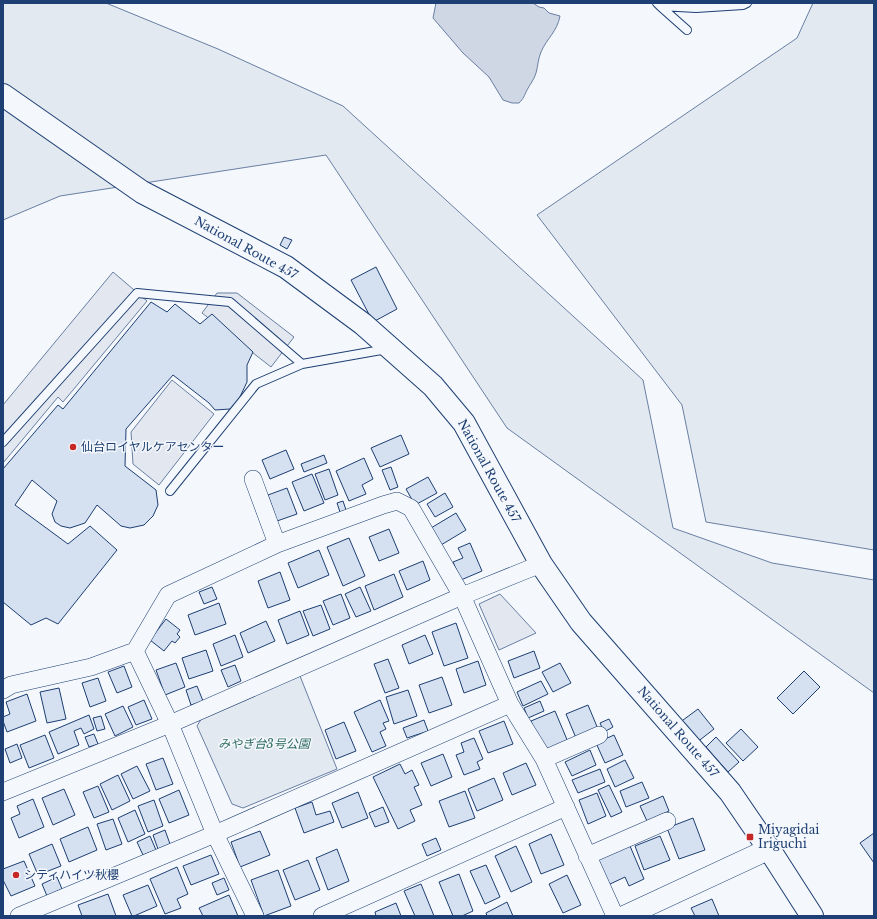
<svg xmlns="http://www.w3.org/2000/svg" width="877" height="919" viewBox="0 0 877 919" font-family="'Libre Baskerville','Noto Sans JP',serif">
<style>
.green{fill:#e3e9f0;stroke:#687fa3}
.parking{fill:#e3e8f0;stroke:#687fa3}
.water{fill:#cfd7e4;stroke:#687fa3}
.building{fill:#d5e0f0;stroke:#1d3f73}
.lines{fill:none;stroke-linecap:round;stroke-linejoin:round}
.service-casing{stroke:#1d3f73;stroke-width:10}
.minor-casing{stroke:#1d3f73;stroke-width:18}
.tertiary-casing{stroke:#1d3f73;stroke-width:22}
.trunk-casing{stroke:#1d3f73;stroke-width:24}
.service{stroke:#f4f7fb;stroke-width:8}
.minor{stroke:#f4f7fb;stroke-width:17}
.tertiary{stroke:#f4f7fb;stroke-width:21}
.trunk{stroke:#f4f7fb;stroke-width:22}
.poi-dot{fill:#c62828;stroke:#f4f7fb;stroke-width:1.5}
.labels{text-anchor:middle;stroke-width:3;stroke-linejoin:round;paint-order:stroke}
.street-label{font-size:12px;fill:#1d3f73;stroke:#f4f7fb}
.poi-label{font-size:12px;fill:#1d3f73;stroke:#f4f7fb;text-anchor:start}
.park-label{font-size:12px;font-style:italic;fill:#2c6c60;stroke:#f4f7fb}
</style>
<rect width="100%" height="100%" fill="#f4f7fb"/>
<path class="green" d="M3,3H106L218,49L343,106L643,380L673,528L772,563L874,580V693L507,428L326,155L60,196L3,220Z
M813,3H874V550L706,522L682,405L537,215L797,38Z
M300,676L337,769L243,808L232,804L197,726L203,716Z"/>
<path class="parking" d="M113,272L147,301L63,402L58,397L3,463V405Z
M217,293H237L294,337L271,367L202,313Z
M172,380L214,414L159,485L133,464L131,432Z
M500,594L536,633L499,650L479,604Z"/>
<path class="water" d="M436,3H533L539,7L544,8L549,13L560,16C557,32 547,38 541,52C538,59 538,66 536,73C534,80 530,84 527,90C524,96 524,98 519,103H512L503,100L489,77L463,53L433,18Z"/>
<path class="building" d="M284,237L292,240L287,249L280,245Z
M376,267L397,309L373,322L351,280Z
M151,302L167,312L175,304L200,324L212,314L253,352L247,365V382L239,399L230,409L215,410L209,403L173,375L126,429L125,466L156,490L158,505L153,516L144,525L130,528L121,526L97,505L85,523L70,528L61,526L55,522L52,514L57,501L32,480L15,505L68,544L90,526L117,550L58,624L46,618L31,625L3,602V469L58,405L63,409Z
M401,435L409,454L380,467L371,448Z
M286,450L294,469L270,479L262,460Z
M324,455L327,463L304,472L301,464Z
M364,458L373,479L362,485L366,494L349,501L336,471Z
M391,467L398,487L390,490L382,470Z
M329,469L338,495L325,500L315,474Z
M312,474L324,503L304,511L292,482Z
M428,477L437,493L415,505L406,489Z
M287,488L297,514L277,521L268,495Z
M445,493L453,507L435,517L427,504Z
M343,501L346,510L340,512L337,503Z
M456,513L466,530L441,545L431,528Z
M389,529L399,553L379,561L369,537Z
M349,538L365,576L343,586L327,547Z
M470,543L482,571L461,580L453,562L463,558L458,548Z
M319,550L329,575L298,588L288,563Z
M423,561L430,580L407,590L399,571Z
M280,572L290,600L268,608L258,581Z
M394,574L403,597L374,610L365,586Z
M212,587L217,599L204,604L199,592Z
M360,587L371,611L356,617L345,594Z
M341,594L350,618L333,625L323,601Z
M219,603L226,624L195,635L188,615Z
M321,605L330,629L313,636L303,611Z
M300,611L309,635L287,644L278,620Z
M166,619L180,630L177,634L180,637L175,643L172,641L164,651L150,640Z
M266,621L275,641L248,653L240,633Z
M456,623L468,658L444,666L432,632Z
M235,635L243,657L221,666L213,644Z
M425,635L433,654L409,664L402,645Z
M206,650L213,671L189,679L182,658Z
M534,651L540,668L514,678L508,661Z
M388,659L399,688L385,693L374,664Z
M478,661L486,685L464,693L456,669Z
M176,663L185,687L165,695L156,670Z
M560,663L571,683L553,692L542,672Z
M235,665L241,681L228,687L221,670Z
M124,666L132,687L117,693L108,672Z
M804,671L820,687L793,714L777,698Z
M442,677L452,705L429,713L419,685Z
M98,678L106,701L90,707L82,683Z
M541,681L548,694L523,706L517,692Z
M197,686L203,701L191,705L186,690Z
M59,688L66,719L47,723L40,692Z
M408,690L417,716L394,724L386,697Z
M27,694L36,721L7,732L3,721V717L10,714L6,702Z
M144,700L152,719L136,725L128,707Z
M380,700L389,721L383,723L386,729L380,732L386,746L372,752L354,712Z
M540,701L544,711L528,718L524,708Z
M588,705L598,729L576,738L566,714Z
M123,706L133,727L115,736L105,714Z
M698,709L714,729L696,743L679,723Z
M555,711L568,742L543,752L531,721Z
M89,715L94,729L84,734L81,728L74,731L79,745L58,754L49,732Z
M101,716L105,729L97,731L93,718Z
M609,719L613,727L604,732L600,723Z
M424,720L428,731L407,738L403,728Z
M504,721L513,744L488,753L479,731Z
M344,722L356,751L336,759L325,730Z
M741,729L758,747L743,761L726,743Z
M94,734L98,744L89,747L85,737Z
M45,735L54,758L29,768L20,745Z
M614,735L623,755L605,763L596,743Z
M716,737L739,762L728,772L706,747Z
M474,738L483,759L477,762L480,769L464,775L456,755L464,752L461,743Z
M17,744L22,758L10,763L5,749Z
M590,750L596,765L572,776L565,762Z
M443,754L452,777L431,786L421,763Z
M163,758L173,784L156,790L146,764Z
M625,760L634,778L615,787L607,769Z
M526,763L536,785L512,795L503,773Z
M400,764L405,774L412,770L419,785L414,787L422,805L410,810L415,821L398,829L373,777Z
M137,766L150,791L133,799L121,774Z
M600,769L605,782L578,793L572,780Z
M118,775L130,801L112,810L100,784Z
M494,778L503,800L477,811L468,789Z
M642,782L649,798L626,807L620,791Z
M609,785L622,812L611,817L598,790Z
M98,786L109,812L94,818L83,792Z
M64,789L75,815L53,825L42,798Z
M179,790L189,815L169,823L159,799Z
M465,791L475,818L449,827L439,801Z
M358,792L368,818L342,828L332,803Z
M597,793L606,816L588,824L579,800Z
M663,796L669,811L647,821L640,806Z
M33,799L44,827L19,838L11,818L20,814L17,806Z
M154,800L163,826L148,832L138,806Z
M312,802L316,815L330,811L334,822L304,833L295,808Z
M383,807L389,822L375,827L369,813Z
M135,810L145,834L128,842L118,818Z
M693,818L705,850L679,859L667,828Z
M113,819L122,844L106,850L97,824Z
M88,827L97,850L69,862L60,839Z
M165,830L170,844L158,849L153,835Z
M260,831L270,855L240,867L231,842Z
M874,833V863L860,843Z
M551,834L564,865L541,874L529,844Z
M150,836L156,850L143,855L137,842Z
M660,836L670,860L644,870L635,846Z
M436,838L441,850L427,856L422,844Z
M52,844L61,866L38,875L29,854Z
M516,846L532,882L511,892L495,856Z
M630,846L644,879L629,886L625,877L608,885L597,860Z
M337,849L349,881L328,890L316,858Z
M211,855L219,874L191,885L183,866Z
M308,860L320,890L295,900L283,870Z
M24,861L35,886L11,896L3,880V869Z
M486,865L500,897L485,904L470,871Z
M177,867L188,894L177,899L181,908L165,914L150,879Z
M278,870L291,906L264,916L251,880Z
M459,874L473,911L462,916H453L439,882Z
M567,875L581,905L563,913L549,884Z
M57,877L62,889L47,896L42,884Z
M224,878L229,890L217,895L212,883Z
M421,884L434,916H415L404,891Z
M148,885L157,906L134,916H132L123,895Z
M108,894L116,916H82L78,905Z
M229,895L238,916H203L199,908Z
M712,899L719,916H695L691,908Z
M507,902L513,916H487L486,913Z
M396,903L401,916H376L375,912Z"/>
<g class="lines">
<g class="service-casing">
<path id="service" d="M657,3L660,6L696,8L743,5L747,3
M660,6L687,30
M3,442L137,293L230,302L302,364L387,349
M170,491L256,384L302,364"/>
</g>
<g class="minor-casing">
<path id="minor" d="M253,479L277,544
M3,690L11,685L91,667L135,651
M544,759L599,735
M3,792L170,724L135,651L168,595L277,544L383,505L397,501L411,508L462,596L510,704L544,759L615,916
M587,856L667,821
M19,916L215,834L510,704
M255,916L215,834L170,724L462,596L541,564
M322,916L566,807"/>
</g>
<g class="tertiary-casing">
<path id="tertiary" d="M625,916L769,849"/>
</g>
<g class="trunk-casing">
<path id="trunk" d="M3,95L142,192L286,267L363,324L433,386L464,423L541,564L581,622L730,792L769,849L812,916"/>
</g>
<use href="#service" class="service"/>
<use href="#minor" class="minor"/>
<use href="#tertiary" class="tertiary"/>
<use href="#trunk" class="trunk"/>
</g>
<g class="poi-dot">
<circle cx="73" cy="447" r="4"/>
<rect x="746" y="833" width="8" height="8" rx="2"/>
<circle cx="16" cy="875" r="4"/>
</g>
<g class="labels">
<g class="street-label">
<text transform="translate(246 248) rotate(29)" y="4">National Route 457</text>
<text transform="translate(489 471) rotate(61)" y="4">National Route 457</text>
<text transform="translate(678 732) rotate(49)" y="4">National Route 457</text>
</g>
<g class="poi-label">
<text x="81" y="451">仙台ロイヤルケアセンター</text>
<text x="758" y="834">Miyagidai<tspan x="758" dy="14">Iriguchi</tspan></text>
<text x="24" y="879">シティハイツ秋櫻</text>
</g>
<g class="park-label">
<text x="264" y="748">みやぎ台3号公園</text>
</g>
</g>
<rect width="877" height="919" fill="none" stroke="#1d3f73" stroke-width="8"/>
</svg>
